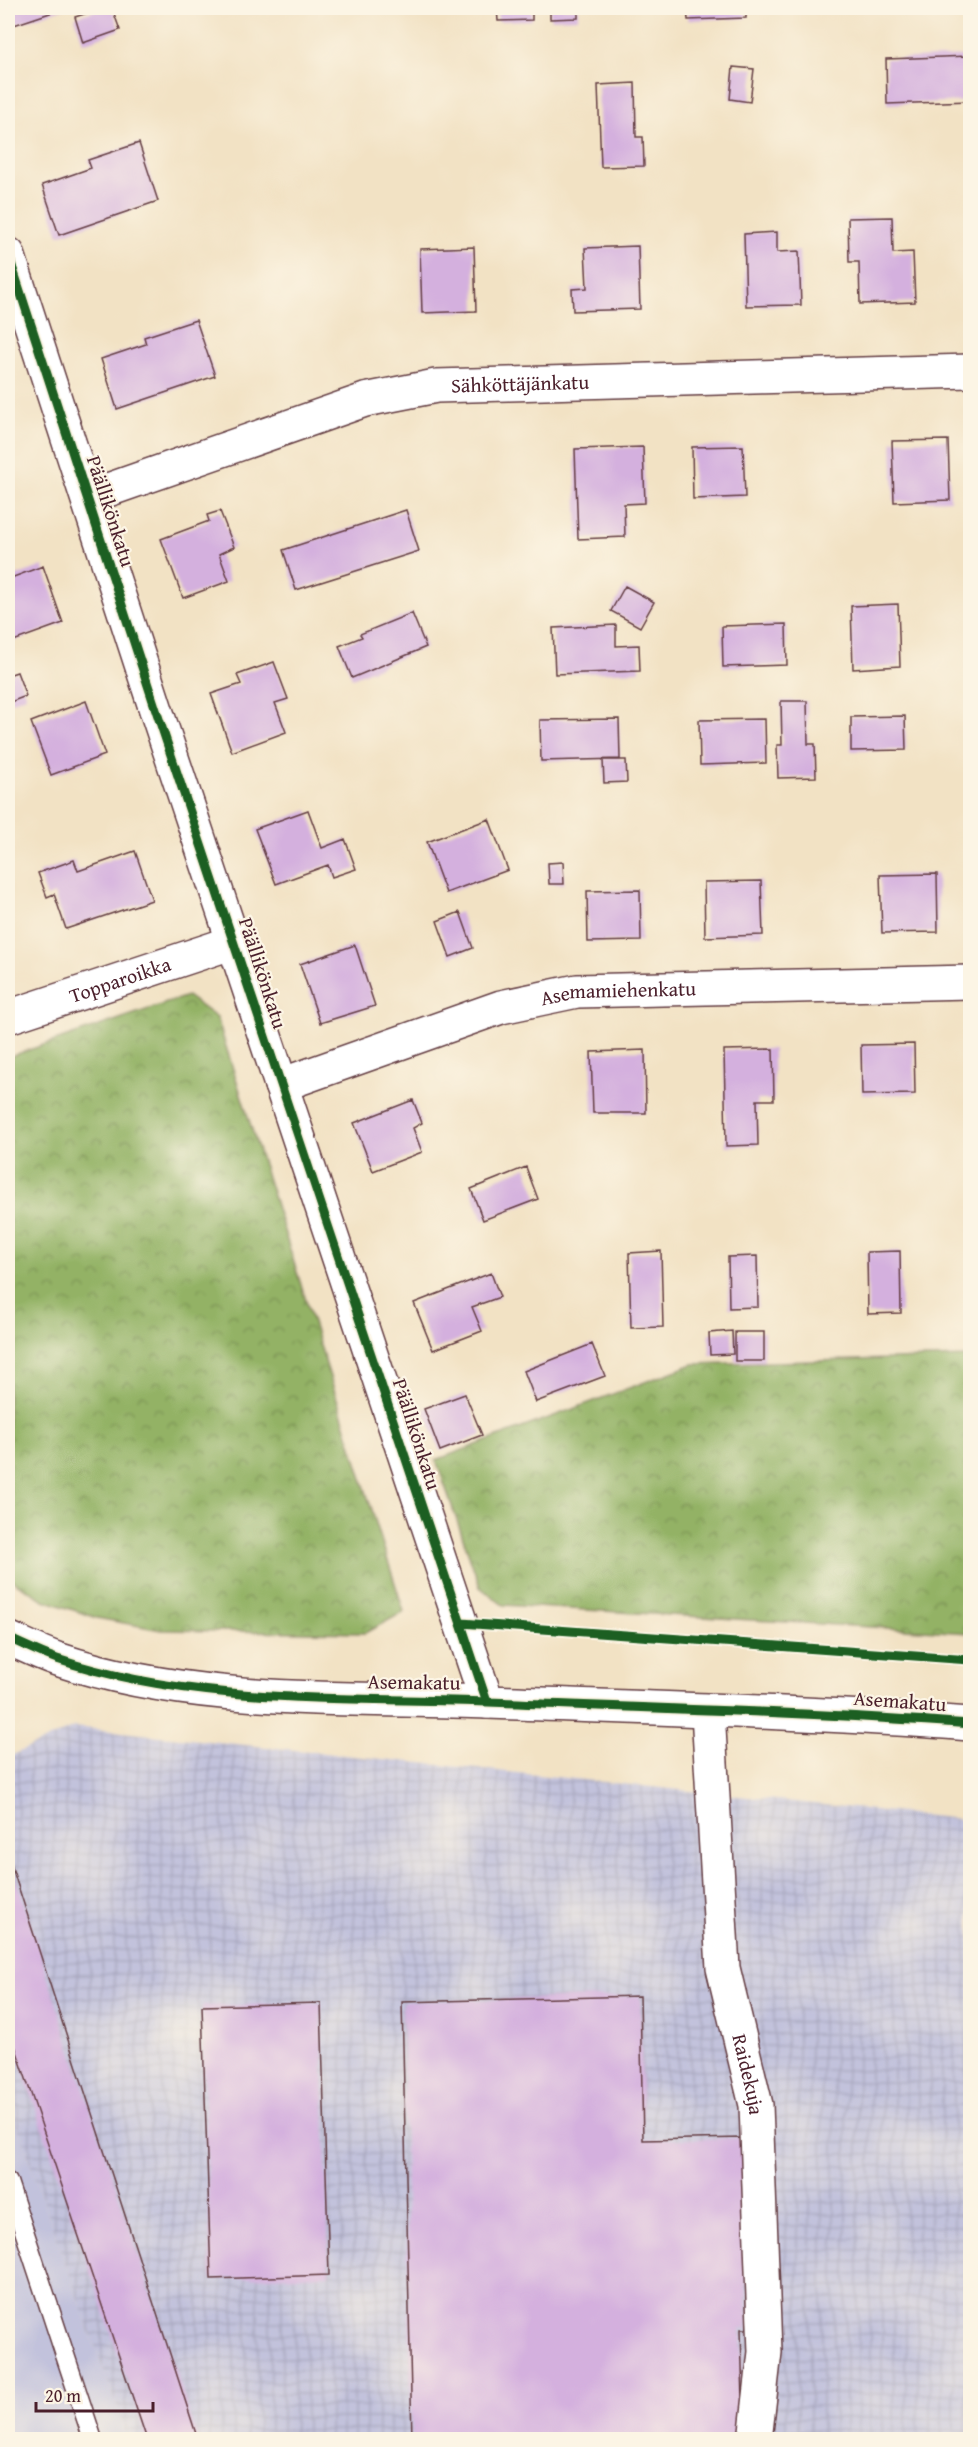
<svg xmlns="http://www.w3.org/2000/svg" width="978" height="2447" viewBox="0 0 978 2447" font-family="'Gentium Book Plus',serif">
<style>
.industrial{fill:url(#industrial-grid)}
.railway{fill:#c2c2dc}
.forest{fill:url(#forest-crowns);stroke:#6e6848;stroke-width:1.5}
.building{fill:#d4b0de}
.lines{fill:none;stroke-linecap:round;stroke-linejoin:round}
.lane-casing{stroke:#633c42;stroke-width:21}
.street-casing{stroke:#633c42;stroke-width:36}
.secondary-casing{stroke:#633c42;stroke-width:36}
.lane{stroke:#fff;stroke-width:18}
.street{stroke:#fff;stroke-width:33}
.secondary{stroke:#fff;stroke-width:33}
.cycleway-casing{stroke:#fcf5e5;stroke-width:13}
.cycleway{stroke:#1b5e20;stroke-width:9}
.labels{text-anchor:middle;stroke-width:4.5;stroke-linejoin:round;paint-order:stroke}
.street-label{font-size:20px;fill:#4a1f2b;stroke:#fcf5e5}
</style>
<defs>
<pattern id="industrial-grid" width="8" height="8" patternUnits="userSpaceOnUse" patternTransform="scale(1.5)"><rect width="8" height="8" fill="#c2c2dc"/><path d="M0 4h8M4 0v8" fill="none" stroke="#a8a6bd"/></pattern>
<pattern id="forest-crowns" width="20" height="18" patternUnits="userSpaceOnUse" patternTransform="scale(1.5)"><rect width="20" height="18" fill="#93b265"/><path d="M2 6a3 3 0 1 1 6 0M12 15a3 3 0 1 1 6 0" fill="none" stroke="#7a9053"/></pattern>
</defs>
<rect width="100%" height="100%" fill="#fcf5e5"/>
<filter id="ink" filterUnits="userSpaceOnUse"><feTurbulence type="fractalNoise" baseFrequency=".0167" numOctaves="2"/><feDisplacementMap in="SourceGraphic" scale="12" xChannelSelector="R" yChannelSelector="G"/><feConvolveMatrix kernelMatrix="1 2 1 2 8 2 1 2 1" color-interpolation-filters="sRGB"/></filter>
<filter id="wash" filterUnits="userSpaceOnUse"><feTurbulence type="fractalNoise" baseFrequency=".008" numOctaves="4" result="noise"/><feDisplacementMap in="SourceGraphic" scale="24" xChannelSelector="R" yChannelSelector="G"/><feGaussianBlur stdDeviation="1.35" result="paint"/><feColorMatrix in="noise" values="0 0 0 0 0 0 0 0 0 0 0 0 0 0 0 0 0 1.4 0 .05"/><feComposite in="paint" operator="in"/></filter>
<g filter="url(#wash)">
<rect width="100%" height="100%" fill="#f2e2c4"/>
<path class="industrial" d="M74,1727L970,1820V2439H128L8,2101V1757Z"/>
<path class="railway" d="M8,2101L128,2439H8Z"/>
<path class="forest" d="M187,996L217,1018L404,1612L365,1633L161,1630L97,1618L44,1600L8,1578V1057Z
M970,1357V1633L503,1605L480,1587L436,1460L693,1364Z"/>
<g id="blocks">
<path class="building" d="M8,8H65L8,27Z
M103,8H112L120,30L83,43L75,17Z
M497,8H532V20L498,21Z
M550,8H578V18L550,19Z
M687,8H746V18L688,20Z
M970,56V101L887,104L886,59Z
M733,67L754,69L750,102L730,99Z
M635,83L636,137H643L644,166L601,167L598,85Z
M139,143L158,201L59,235L42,185L91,168L88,160Z
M892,217L893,253L913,252L915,302L860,304L859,262H849L848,218Z
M777,232V252L799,251L801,305L746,306L744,234Z
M638,246L640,309L573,311L572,289L587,288L585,248Z
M474,247L476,311L422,313L420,249Z
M196,320L215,376L117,409L101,359L146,344L144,337Z
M948,440L950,500L894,502L892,441Z
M743,446L745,497L693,499L692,447Z
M643,447L645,503L624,504L625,537L578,539L575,449Z
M406,510L419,551L296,590L283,550Z
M220,511L234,547L219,554L229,581L183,598L161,539L209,521L207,515Z
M43,566L63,623L8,643V579Z
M625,586L654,602L640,627L611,611Z
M898,604L900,666L853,669L851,606Z
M412,613L426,647L352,678L339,646L362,637L360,634Z
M786,624L787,665L723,667L722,626Z
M616,625V646L639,645L640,671L555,674L553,628Z
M274,662L288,699L275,703L286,732L232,752L211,694L241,684L237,675Z
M17,672L26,696L8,703V675Z
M86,701L105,755L51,775L31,722Z
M781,701H807L808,744H815L816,777L778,778L777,745H782Z
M905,716L906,750L851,751V717Z
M619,719L620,759L541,761L540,720Z
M765,719L766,763L700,765L699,720Z
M603,760H626L627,782L604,783Z
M308,810L322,848L345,839L356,869L332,877L328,865L276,884L255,829Z
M489,819L508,870L446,893L427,842Z
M135,851L152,900L66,929L54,894L47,897L38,873L74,860L78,871Z
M563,862L564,884H549L548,863Z
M937,874L938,932L882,933L880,875Z
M761,881L763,935L705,937L704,882Z
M640,890L641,941L588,942L587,891Z
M460,912L473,948L450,957L437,921Z
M355,945L375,1006L320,1023L300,964Z
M914,1044L915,1094L862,1095L861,1045Z
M773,1049L774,1100H757L758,1145L726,1146L724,1050Z
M645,1050L646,1113H593L591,1052Z
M413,1100L422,1123L413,1128L422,1152L373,1171L354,1123Z
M526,1167L538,1199L483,1220L471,1189Z
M661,1251L663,1327L631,1328L629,1253Z
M900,1251L901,1313L868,1314L867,1252Z
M757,1256L758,1307L729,1308L728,1257Z
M491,1273L500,1297L472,1307L482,1331L433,1350L414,1303Z
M732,1331L733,1354L710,1355L709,1333Z
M735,1332H764V1361H735Z
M592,1344L605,1376L536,1402L524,1371Z
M465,1394L482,1435L440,1451L424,1409Z
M8,1855L198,2440H147L8,2025Z
M640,1996L643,2140L743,2138L747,2329H741L744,2440H412L402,2002Z
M321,2003L329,2275L211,2279L202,2006Z"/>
</g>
</g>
<g filter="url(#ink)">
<use href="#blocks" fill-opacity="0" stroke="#633c42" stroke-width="1.5"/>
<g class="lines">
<g class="lane-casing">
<path id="lane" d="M8,2182L93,2440"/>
</g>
<g class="street-casing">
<g id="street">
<path d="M8,254L156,710L487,1702"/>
<path id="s1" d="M88,497L365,400L436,386L970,371"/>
<path id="s2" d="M8,1017L234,942"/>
<path id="s3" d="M281,1085L501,1007L577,991L970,982"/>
<path id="s4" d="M708,1712L723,1968L756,2105L765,2352L755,2440"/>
</g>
</g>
<g class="secondary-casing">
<path id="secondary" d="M8,1638C24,1645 40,1653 57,1659C194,1705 345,1697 488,1702C649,1708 810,1712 970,1724"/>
</g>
<use href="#lane" class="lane"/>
<use href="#street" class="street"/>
<use href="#secondary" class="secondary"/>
<g class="cycleway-casing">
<path id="cycleway" d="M8,254L156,710L487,1702
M461,1623L970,1660
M8,1638C24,1645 40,1653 57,1659C194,1705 345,1697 488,1702C649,1708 810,1712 970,1724"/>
</g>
<use href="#cycleway" class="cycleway"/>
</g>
</g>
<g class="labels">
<g class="street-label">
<text dy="7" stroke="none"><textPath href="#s1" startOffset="450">Sähköttäjänkatu</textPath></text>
<text transform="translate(111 511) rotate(72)" y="7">Päällikönkatu</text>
<text transform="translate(263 973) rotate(72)" y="7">Päällikönkatu</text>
<text dy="7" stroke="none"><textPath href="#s2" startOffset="118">Topparoikka</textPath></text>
<text dy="7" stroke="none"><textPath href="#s3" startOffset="352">Asemamiehenkatu</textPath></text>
<text transform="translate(417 1434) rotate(72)" y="7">Päällikönkatu</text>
<text transform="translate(414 1682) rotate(1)" y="7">Asemakatu</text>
<text transform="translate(900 1701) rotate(4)" y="7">Asemakatu</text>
<text dy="7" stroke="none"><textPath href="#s4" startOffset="366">Raidekuja</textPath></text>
</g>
</g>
<rect width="978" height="2447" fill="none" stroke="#fcf5e5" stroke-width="30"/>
<path d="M36 2402v9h117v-9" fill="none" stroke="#4a1f2b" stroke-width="3"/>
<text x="45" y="2402" font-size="18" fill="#4a1f2b" stroke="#fcf5e5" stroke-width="4.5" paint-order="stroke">20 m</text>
</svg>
